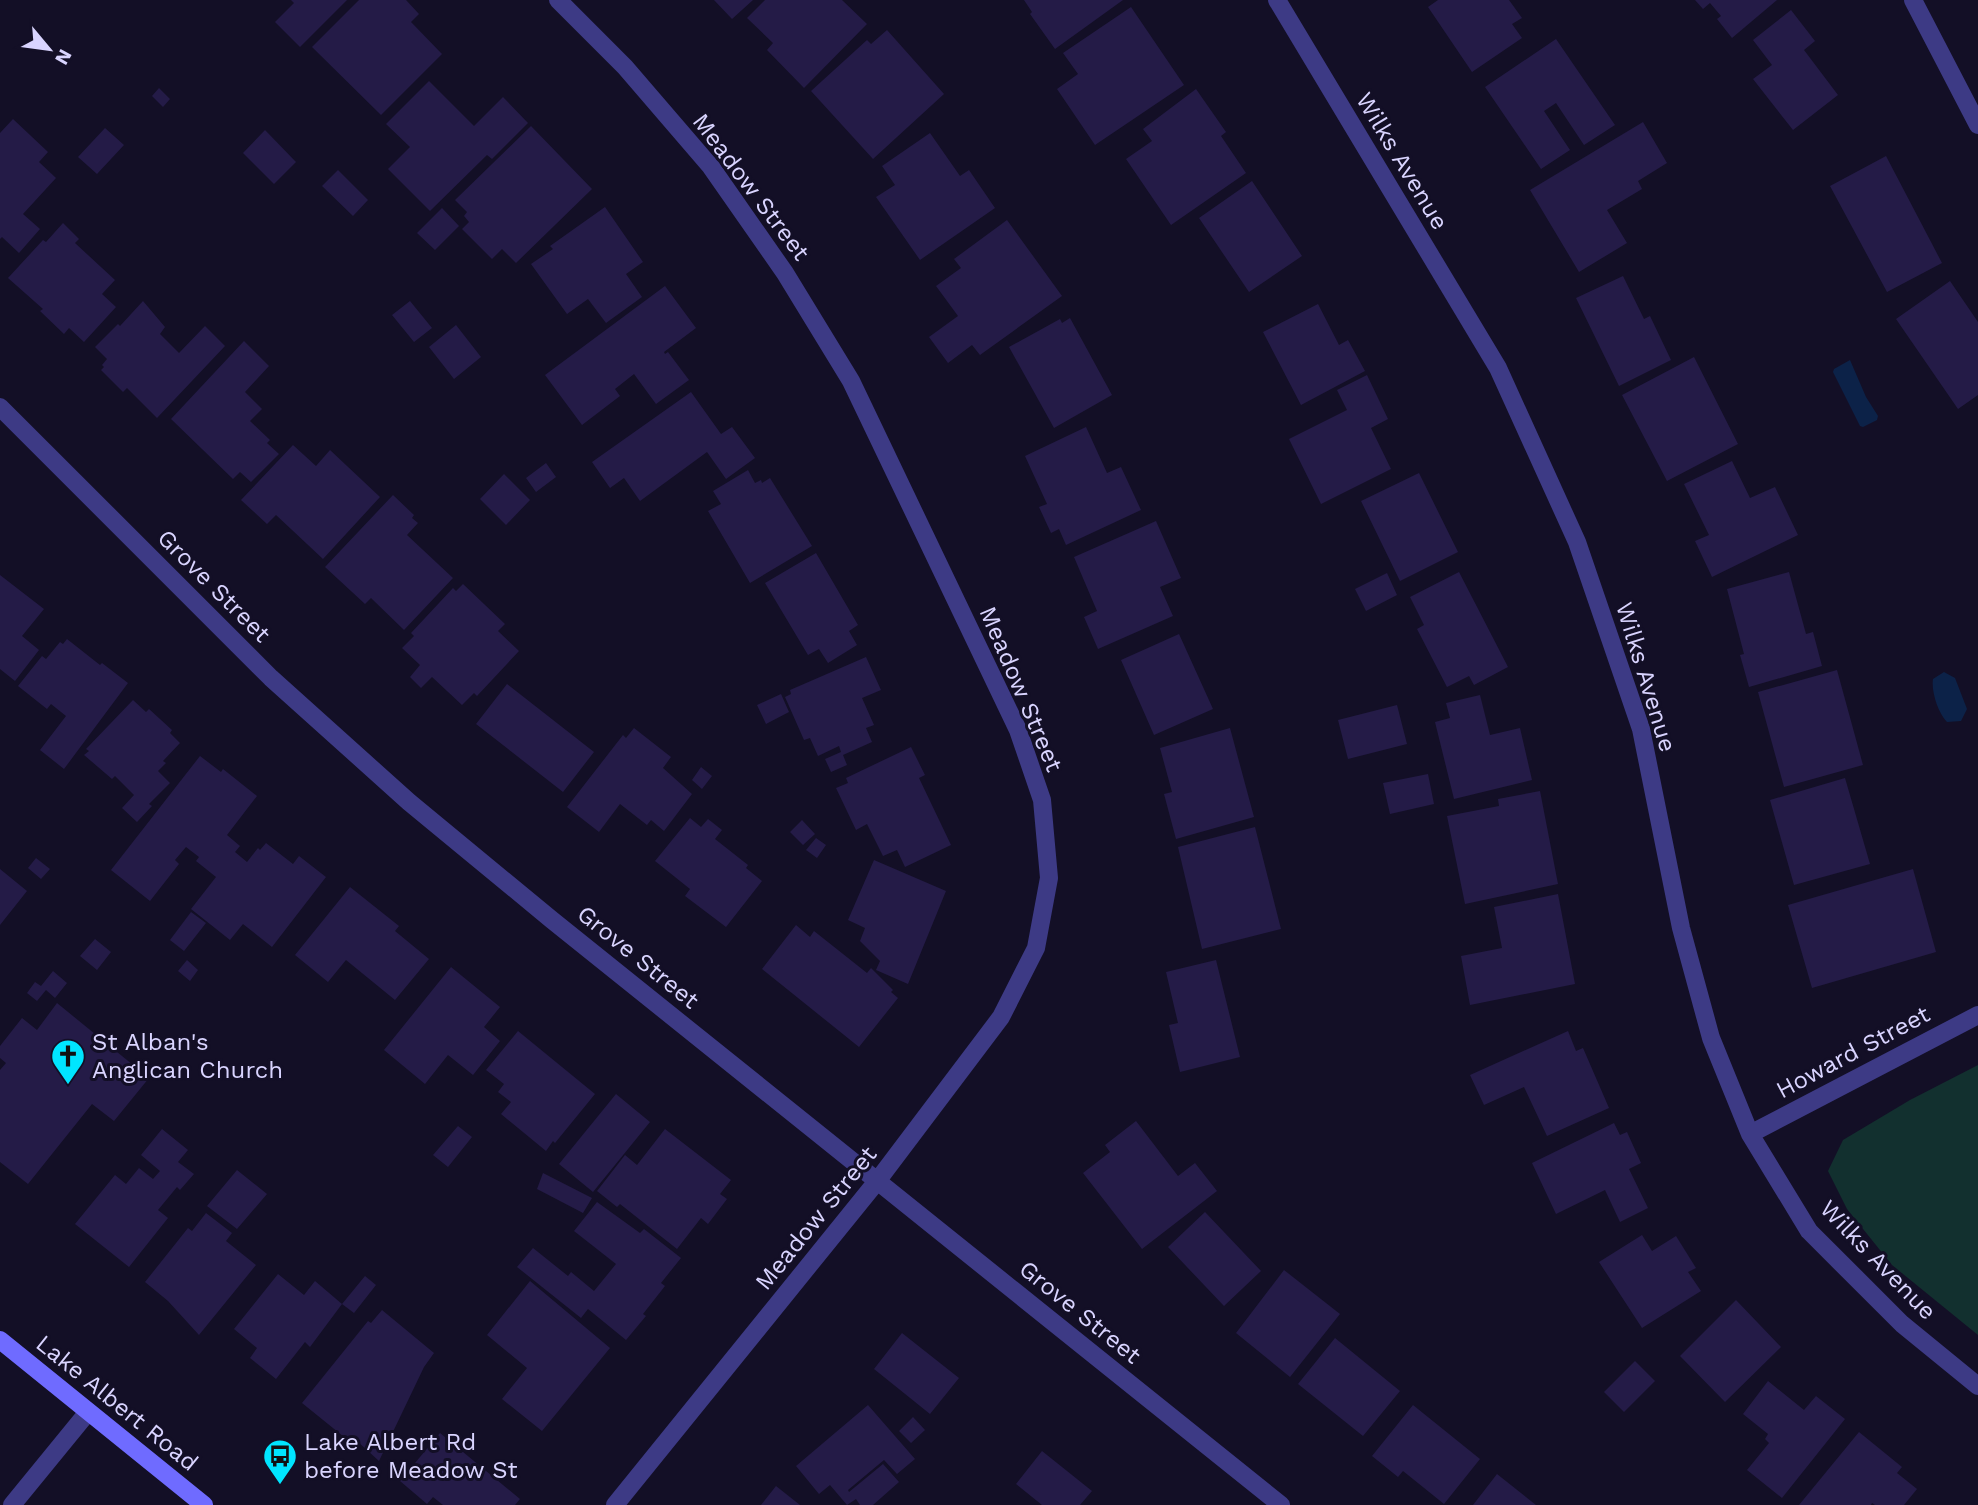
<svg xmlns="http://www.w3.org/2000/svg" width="1978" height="1505" viewBox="0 0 1978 1505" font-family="'Work Sans',sans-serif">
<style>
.green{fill:#12302f}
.water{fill:#0c2248}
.building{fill:#241b47}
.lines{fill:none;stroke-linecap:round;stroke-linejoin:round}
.minor{stroke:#3d3a85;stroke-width:18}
.tertiary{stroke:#3d3a85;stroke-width:18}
.secondary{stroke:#6f6bff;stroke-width:18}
.labels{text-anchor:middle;stroke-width:6;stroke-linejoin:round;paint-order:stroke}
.street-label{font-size:24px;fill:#d9d4ff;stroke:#130f26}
.poi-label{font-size:24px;fill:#d9d4ff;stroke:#130f26;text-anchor:start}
</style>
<rect width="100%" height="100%" fill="#130f26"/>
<path class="green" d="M1978,1065V1335L1892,1265L1847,1209L1828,1171L1843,1140L1910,1100Z"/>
<path class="water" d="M1850,360L1866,397L1878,416L1877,420L1863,427L1860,426L1833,372L1834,369Z
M1944,672L1955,678L1967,709L1961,721L1947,722C1938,713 1931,691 1933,679Z"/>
<path class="building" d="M291,0H347L300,47L275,22L294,3Z
M359,0H406L419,14L411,22L442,54L381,115L312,47Z
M714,0H753L732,19Z
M765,0H842L867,24L804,88L767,50L773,43L747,18Z
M1024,0H1123L1055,49L1030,14L1032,12Z
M1438,0H1509L1522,18L1512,24L1522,38L1472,72L1428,7Z
M1695,0H1777L1732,38L1717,19L1721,16L1710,3L1703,9Z
M1131,7L1184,85L1095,145L1057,89L1078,74L1063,53Z
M1791,10L1815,41L1804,50L1838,95L1793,130L1753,79L1772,65L1753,40Z
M887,30L944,94L873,159L811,91L867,40L871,44Z
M1556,39L1615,125L1584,145L1556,103L1544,111L1570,150L1541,169L1485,87Z
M429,81L474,126L503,97L528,123L492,159L487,155L430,211L388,169L410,147L386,124Z
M159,88L170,99L163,107L152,96Z
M1196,89L1226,132L1221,136L1246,173L1171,225L1126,159L1152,141L1143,129Z
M13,119L48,152L39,162L56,178L23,214L40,229L19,253L2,237L0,239V133Z
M1643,122L1667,163L1638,181L1642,189L1607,210L1627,243L1579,272L1530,190Z
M531,126L592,189L516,263L502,249L492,259L462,229L469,222L464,216L467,212L455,200Z
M105,128L124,145L97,174L78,157Z
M265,130L296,162L274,184L243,153Z
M930,133L960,176L969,170L995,208L920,260L876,197L895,185L882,166Z
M1886,156L1942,263L1887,292L1830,186Z
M338,170L368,200L353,216L322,186Z
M1252,181L1302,256L1249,292L1199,218Z
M605,207L643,262L626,274L642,297L606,323L588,299L567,314L531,264L553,249L550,246Z
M442,208L459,226L435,250L417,233Z
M1007,220L1062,296L980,355L972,345L948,363L929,337L958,316L936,286L961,268L954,259Z
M63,223L79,239L75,243L115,280L102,294L116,307L84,342L69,328L64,334L40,311L43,309L8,278L43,240L46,242Z
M1623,276L1644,319L1650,316L1671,360L1619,386L1576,298Z
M1950,281L1978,322V395L1958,409L1896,319Z
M665,286L696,328L664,352L665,354L668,352L689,380L656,404L634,374L615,389L620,396L582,425L545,375Z
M143,301L165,327L160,334L179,353L205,326L225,346L157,418L127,388L123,392L101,370L104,367L102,365L107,359L95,347L118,324L120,326Z
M410,301L432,328L414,342L392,315Z
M1318,304L1339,345L1348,340L1365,371L1301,405L1263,332Z
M1070,318L1112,395L1054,428L1009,347L1060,319L1062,323Z
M456,325L481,357L454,379L429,347Z
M244,341L269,366L245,392L262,409L250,421L270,440L267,443L279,454L251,482L240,472L233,479L171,419Z
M1694,357L1738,444L1667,481L1622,395Z
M1367,375L1388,419L1371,428L1391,469L1321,504L1289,439L1347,410L1337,390Z
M691,392L721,434L732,427L755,458L726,479L707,452L640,501L624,478L610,488L592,462Z
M1086,427L1107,473L1121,467L1141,510L1066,545L1059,529L1051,533L1039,507L1047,504L1025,456Z
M293,445L316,466L330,450L380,497L323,559L276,515L267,524L241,500Z
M1732,461L1750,498L1775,487L1798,535L1712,577L1695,541L1709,535L1684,484Z
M546,463L556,477L536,492L526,478Z
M748,470L755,483L761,480L762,483L770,478L812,546L750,583L708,511L721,504L713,491Z
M1419,473L1458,552L1400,581L1361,501Z
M504,474L530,500L506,525L480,499Z
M393,495L414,515L412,518L418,523L407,535L453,578L404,630L371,598L365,604L325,567Z
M1156,521L1181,578L1160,587L1173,616L1098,649L1084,617L1097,611L1074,557Z
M816,553L858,625L849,631L857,645L828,663L819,649L808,655L765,583Z
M1459,572L1508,667L1474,685L1469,676L1447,687L1417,629L1424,625L1410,597Z
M1789,572L1806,634L1813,632L1822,666L1749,687L1740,655L1744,654L1727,589Z
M1387,573L1397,595L1366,611L1355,589Z
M0,575L44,609L22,636L39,650L15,681L0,669Z
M463,584L505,624L498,631L519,651L477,696L474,693L462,705L432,677L421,688L410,677L420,665L402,648L414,636L411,633L453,588L456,591Z
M1179,634L1213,709L1154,735L1121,660Z
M67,639L100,665L102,663L128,683L64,769L40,750L66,716L51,704L47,709L18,686L42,656L46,659L60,642L63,644Z
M866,657L881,690L862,698L874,725L866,728L872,742L843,755L847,765L831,772L825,759L841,752L839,746L818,756L810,738L804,740L785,697L791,694L790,690Z
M1837,670L1863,765L1784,787L1758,692Z
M507,684L594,752L563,792L476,724Z
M781,694L789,712L766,724L757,705Z
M1480,695L1490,735L1520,728L1532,780L1454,799L1435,722L1450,718L1446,703Z
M133,700L146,712L149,709L172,730L170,733L180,743L163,761L166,763L158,771L170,783L149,804L152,806L137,822L122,808L134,795L115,776L112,779L84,755L89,751L86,749Z
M1397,705L1407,744L1348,759L1338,720Z
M634,728L671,757L663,768L692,794L664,831L651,820L647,825L620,804L599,832L567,807L623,735L626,738Z
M1230,728L1254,817L1176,839L1164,794L1172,792L1160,748Z
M911,747L925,775L919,778L951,845L905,867L897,850L883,856L867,824L856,830L836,788L848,783L846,778Z
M200,756L221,772L223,769L257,796L227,835L240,846L235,852L247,862L258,848L260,850L266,843L293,864L299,856L326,877L272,947L243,924L230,940L191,909L216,877L196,861L199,857L186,847L175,860L179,864L150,901L111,870Z
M701,767L712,776L702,789L692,780Z
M1428,774L1434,804L1390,814L1383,783Z
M1845,778L1870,864L1794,885L1770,800Z
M1540,791L1558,884L1465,904L1447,816L1499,806L1498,799Z
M690,818L701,827L708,819L722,830L715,839L748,865L746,868L762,881L726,927L685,896L690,889L655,861Z
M802,820L815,834L803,845L790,832Z
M1255,827L1281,929L1202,949L1178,847Z
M816,838L826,845L817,858L806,850Z
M36,858L50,869L41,879L28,868Z
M874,860L946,891L908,984L876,970L880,961L860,941L865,928L848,920Z
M0,869L27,891L0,925Z
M1913,869L1936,952L1812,988L1788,905Z
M350,887L399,926L395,931L429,959L395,1000L346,960L328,982L295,955Z
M1558,894L1575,984L1470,1005L1461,956L1502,948L1494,907Z
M191,912L206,923L184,951L170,940Z
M796,925L810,937L814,931L867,973L871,968L893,990L891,992L898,998L859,1047L762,969Z
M95,939L111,952L97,970L80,956Z
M187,960L198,970L190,981L178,971Z
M1216,960L1240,1057L1180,1072L1169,1025L1178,1023L1166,972Z
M451,967L500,1007L484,1027L500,1041L473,1075L448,1055L425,1084L384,1050Z
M53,971L67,983L55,998L46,990L37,1001L27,993L35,982L41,986Z
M57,1003L149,1078L114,1121L92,1104L28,1184L0,1162V1070L6,1063L0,1058V1046L22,1018L37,1030Z
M518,1031L595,1094L555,1143L553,1141L546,1151L501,1114L511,1102L498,1092L504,1084L486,1070Z
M1568,1031L1576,1051L1583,1048L1609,1108L1547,1136L1524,1087L1484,1105L1470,1075Z
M616,1094L650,1122L593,1192L559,1164Z
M1136,1121L1178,1176L1195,1163L1217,1191L1142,1249L1083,1173L1110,1152L1105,1145Z
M1614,1123L1620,1135L1627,1132L1641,1163L1629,1169L1648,1208L1620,1222L1605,1190L1556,1214L1532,1163Z
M458,1126L472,1137L448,1167L433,1155Z
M162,1129L188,1150L178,1162L194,1174L180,1190L177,1187L158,1210L168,1218L129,1267L75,1224L115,1175L126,1184L139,1168L153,1179L160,1171L141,1155Z
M665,1129L731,1180L720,1194L727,1199L708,1224L701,1218L677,1249L620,1204L617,1207L597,1191L625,1155L637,1165Z
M237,1170L267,1194L237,1229L207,1206Z
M543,1173L592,1198L583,1213L537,1189Z
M597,1202L640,1233L644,1229L681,1258L661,1283L665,1286L643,1314L646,1316L626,1340L588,1309L581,1318L517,1267L533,1248L568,1276L571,1272L594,1291L616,1264L574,1231Z
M1205,1212L1261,1271L1224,1306L1168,1247Z
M206,1213L232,1233L226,1241L256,1265L199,1335L168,1301L145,1282L188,1228L192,1231Z
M1642,1235L1652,1251L1676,1236L1696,1268L1688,1272L1701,1291L1642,1328L1599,1262Z
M1284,1270L1340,1314L1290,1377L1236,1333Z
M278,1274L304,1295L315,1281L342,1304L310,1347L305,1342L276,1379L250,1358L257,1348L234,1329Z
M365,1276L376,1285L354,1313L342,1304Z
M530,1281L610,1348L542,1431L502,1399L527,1368L487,1335Z
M1736,1300L1781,1347L1725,1402L1680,1356Z
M382,1310L434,1353L424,1367L379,1461L357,1441L354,1445L302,1403L368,1321L371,1323Z
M902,1333L959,1378L930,1414L874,1369Z
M1335,1338L1400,1391L1363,1436L1298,1384Z
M1635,1361L1655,1381L1624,1412L1604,1392Z
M1768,1381L1804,1410L1816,1396L1845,1419L1782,1498L1747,1470L1769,1443L1765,1439L1768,1434L1743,1414Z
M868,1405L915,1459L897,1474L884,1460L848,1490L849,1492L883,1464L899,1482L873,1505H860L856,1499L847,1505L830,1485L819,1494L796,1466Z
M1413,1405L1480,1459L1444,1504L1403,1471L1398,1477L1372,1456Z
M913,1417L925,1430L911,1443L899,1431Z
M1859,1432L1902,1467L1897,1473L1917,1489L1904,1505H1875L1872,1503L1871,1505H1799Z
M440,1433L520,1499L515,1505H443L433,1497L427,1504L400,1481Z
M1042,1451L1092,1491L1080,1505H1042L1016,1484Z
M1497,1474L1536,1505H1473Z
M776,1486L800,1505H761Z"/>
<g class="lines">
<path class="minor" d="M558,0L625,67L711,167L785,273L851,381L1018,730L1042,800L1049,878L1036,948L1001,1017L878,1180L615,1505
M1277,0L1498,368L1577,542L1641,729L1681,928L1711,1038L1750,1134L1809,1231L1902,1324L1978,1386
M1913,0L1978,125
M0,407L271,678L409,802L552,920L1281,1505
M1750,1134L1978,1015"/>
<path class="tertiary" d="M12,1505L88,1412"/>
<path class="secondary" d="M0,1340L204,1505"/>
</g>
<defs>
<g id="church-pin" transform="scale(1.75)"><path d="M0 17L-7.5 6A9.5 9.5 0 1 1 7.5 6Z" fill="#00e5ff" stroke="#130f26"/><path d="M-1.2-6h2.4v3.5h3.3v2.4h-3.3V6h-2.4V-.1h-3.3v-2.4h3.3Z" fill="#111"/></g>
<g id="bus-pin" transform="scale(1.75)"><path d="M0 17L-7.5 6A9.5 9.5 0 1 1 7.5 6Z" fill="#00e5ff" stroke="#130f26"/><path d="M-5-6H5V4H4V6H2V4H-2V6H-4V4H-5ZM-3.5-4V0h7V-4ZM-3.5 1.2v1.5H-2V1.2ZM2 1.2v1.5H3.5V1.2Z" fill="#111"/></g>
</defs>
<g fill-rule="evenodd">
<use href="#church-pin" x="68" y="1056"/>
<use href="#bus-pin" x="280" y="1456"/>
</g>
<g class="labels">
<g class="street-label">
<text transform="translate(1402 161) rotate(59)" y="8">Wilks Avenue</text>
<text transform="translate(751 187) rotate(53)" y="8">Meadow Street</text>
<text transform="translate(214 586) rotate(45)" y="8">Grove Street</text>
<text transform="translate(1646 677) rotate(73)" y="8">Wilks Avenue</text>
<text transform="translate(1021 689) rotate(67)" y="8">Meadow Street</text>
<text transform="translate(638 957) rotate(39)" y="8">Grove Street</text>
<text transform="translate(1853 1052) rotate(-28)" y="8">Howard Street</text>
<text transform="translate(816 1218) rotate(-51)" y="8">Meadow Street</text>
<text transform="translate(1878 1260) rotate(46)" y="8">Wilks Avenue</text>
<text transform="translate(1080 1312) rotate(39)" y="8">Grove Street</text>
<text transform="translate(117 1403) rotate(39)" y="8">Lake Albert Road</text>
</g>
<g class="poi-label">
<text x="92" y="1050">St Alban's<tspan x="92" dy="28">Anglican Church</tspan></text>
<text x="304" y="1450">Lake Albert Rd<tspan x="304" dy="28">before Meadow St</tspan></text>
</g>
</g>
<g transform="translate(49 49) rotate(119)" stroke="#130f26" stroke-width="5" paint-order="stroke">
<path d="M0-5L12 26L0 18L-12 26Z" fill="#d9d4ff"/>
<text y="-10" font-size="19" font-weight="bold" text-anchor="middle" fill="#d9d4ff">N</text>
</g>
</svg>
